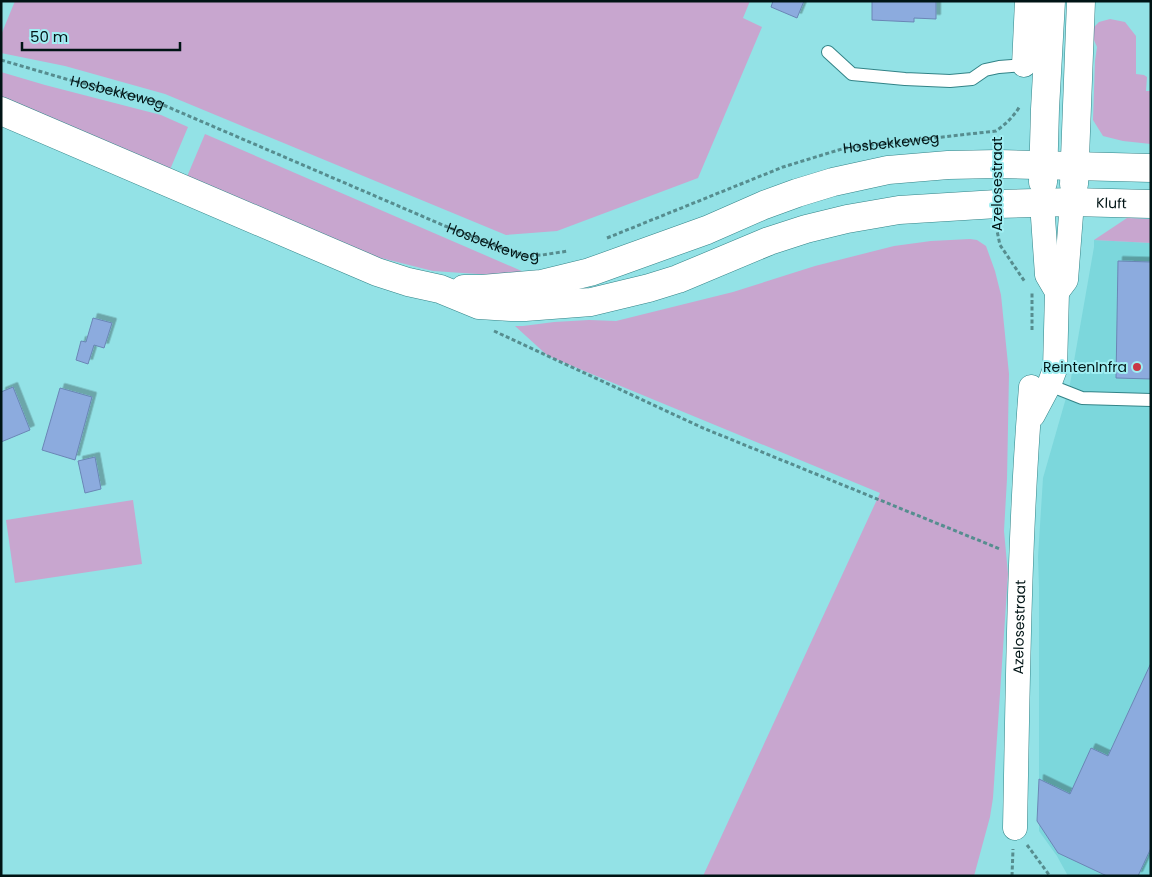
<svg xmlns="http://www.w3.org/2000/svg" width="1152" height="877" viewBox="0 0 1152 877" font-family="Poppins,sans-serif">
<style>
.built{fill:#7cd7dc}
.green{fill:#c8a6cf}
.building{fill:#8cabde;stroke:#6a86b5;filter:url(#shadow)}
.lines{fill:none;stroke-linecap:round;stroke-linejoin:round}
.lane-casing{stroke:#328387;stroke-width:14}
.street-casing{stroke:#328387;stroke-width:25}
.secondary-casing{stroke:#328387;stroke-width:29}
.path{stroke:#568d8f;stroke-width:3;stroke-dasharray:4 2.5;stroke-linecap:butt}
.lane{stroke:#fff;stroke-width:12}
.street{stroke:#fff;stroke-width:24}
.secondary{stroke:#fff;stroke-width:28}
.poi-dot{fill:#c93846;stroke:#a0eff3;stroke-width:2}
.labels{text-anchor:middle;stroke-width:4;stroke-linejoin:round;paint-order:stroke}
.street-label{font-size:14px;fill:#001415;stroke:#a0eff3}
.poi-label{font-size:14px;fill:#001415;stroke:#a0eff3;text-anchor:end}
</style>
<defs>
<filter id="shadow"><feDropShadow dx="4.5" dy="-4.5" stdDeviation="0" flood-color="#0004"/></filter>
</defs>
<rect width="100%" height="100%" fill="#93e2e6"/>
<path class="built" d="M1094,240L1151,243V876H1068L1057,856L1039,831V587L1038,557L1043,478L1070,384L1094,247Z"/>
<path class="green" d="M15,1H750L743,18L762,27L698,178L557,231L506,235L165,94L65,66L1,53V35Z
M1110,19L1125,22L1136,36V74L1144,75L1147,77L1146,91H1151V144L1123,141L1103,136L1093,120L1095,61L1097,47L1090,31L1099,22Z
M1,72L45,85L161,115L188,127L169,172L1,100Z
M205,134L524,272L507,276L433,271L349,250L186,179Z
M1127,218L1151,219V243L1094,240Z
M970,239L977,240L986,246L995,271L1001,295L1009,374L1007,479L1004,531L1008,574L993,798L990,817L974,876H703L880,493L548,356L515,326H523L554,322L589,320L616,321L733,292L815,266L894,246L931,241Z
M133,500L142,564L15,583L6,520Z"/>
<path class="building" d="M773,1H804L797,18L771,7Z
M872,1H936V19L914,18V22L872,20Z
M1118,261L1151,262V379L1116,378Z
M93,318L112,323L104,348L94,345L88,364L76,360L81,341L86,342Z
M13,387L30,430L1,442V392Z
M60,388L92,397L75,460L42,450Z
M95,457L101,489L85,493L78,461Z
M1151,663V848L1138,876H1107L1058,853L1037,821L1039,779L1070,794L1091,748L1108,756Z"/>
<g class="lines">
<g class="lane-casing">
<path id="lane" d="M828,52L852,74L905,79L950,81L972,79L985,70L999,67L1024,65
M1049,385L1082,398L1151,400"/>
</g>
<g class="street-casing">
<g id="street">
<path d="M1024,65L1027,1"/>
<path d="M1057,292L1066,280L1072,202"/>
<path d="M1033,415L1049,385L1055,369L1057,292L1047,275L1042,203"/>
<path id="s3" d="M1015,828C1018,681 1019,534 1031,387"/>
</g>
</g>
<g class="secondary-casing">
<g id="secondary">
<path id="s4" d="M1,111L377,272L408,282L440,289L479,305L511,307H525L591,302L649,288L678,279L769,241L806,229L847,219L899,210L997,204L1072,202L1151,204"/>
<path d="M1043,182L1045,109L1051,1"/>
<path d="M1074,184L1081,1"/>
<path d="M464,289H482L541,284L590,272L707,230L764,205L797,193L833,182L888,170L948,165L998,164L1151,168"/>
</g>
</g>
<g class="path">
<path id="s1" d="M1,60L66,79L154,101L445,226L507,250L526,256L542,255L568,251"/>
<path d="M996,226L1000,245L1025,282"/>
<path id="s2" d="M607,238L783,167L845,148L996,131C1006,124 1014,116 1020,106"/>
<path d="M1032,330V293"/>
<path d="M494,331L703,428L1000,549"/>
<path d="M1027,845L1050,876"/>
<path d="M1012,876L1013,849"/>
</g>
<use href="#lane" class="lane"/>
<use href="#street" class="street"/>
<use href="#secondary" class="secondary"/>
</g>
<circle class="poi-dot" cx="1137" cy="367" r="5"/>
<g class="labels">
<g class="street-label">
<text dy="5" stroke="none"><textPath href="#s1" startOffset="121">Hosbekkeweg</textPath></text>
<text dy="5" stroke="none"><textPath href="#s2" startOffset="301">Hosbekkeweg</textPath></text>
<text transform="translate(997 184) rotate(-90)" y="5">Azelosestraat</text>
<text dy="5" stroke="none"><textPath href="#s4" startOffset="1164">Kluft</textPath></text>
<text dy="5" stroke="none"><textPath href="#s1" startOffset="526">Hosbekkeweg</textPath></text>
<text dy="5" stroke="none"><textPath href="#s3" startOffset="201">Azelosestraat</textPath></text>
</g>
<g class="poi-label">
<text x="1127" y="372">ReintenInfra</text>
</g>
</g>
<rect width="1152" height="877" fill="none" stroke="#001415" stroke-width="5"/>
<path d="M22 42v8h158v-8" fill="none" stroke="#001415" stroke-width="2.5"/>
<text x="30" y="42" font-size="15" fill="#001415" stroke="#a0eff3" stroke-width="4" paint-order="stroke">50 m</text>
</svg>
